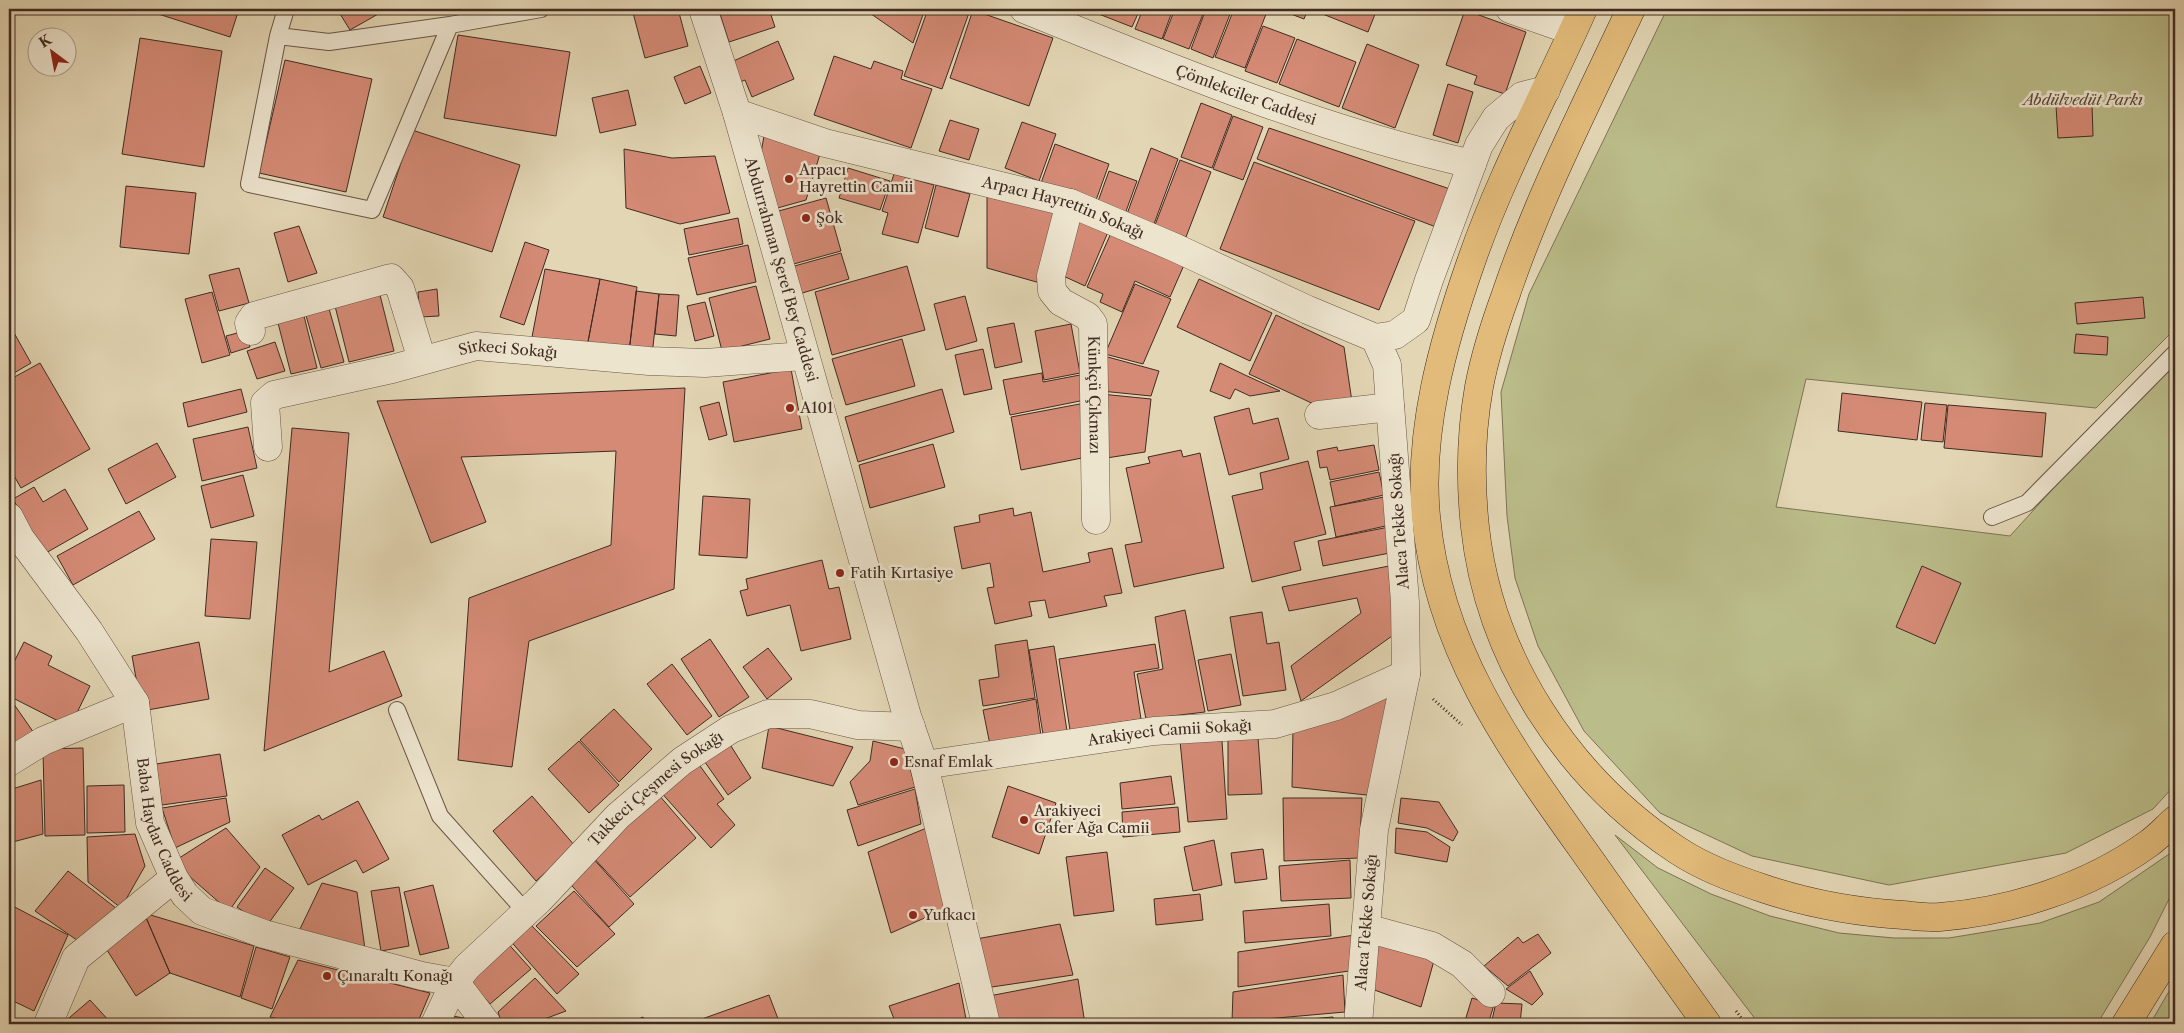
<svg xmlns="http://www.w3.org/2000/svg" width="2184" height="1033" viewBox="0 0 2184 1033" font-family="'Libre Caslon Text',serif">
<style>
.green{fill:#babc89;stroke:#7d7456}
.building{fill:#d48a75;stroke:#402b22}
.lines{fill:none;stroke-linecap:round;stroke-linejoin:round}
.service-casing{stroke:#695646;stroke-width:18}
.minor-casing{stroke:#695646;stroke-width:29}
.trunk-casing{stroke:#402b22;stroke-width:29}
.path{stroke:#402b22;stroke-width:3;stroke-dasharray:1 2.5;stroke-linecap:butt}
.service{stroke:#ede4ce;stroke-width:16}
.minor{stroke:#ede4ce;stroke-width:28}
.trunk{stroke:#e2bb7a;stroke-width:28}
.poi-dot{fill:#8f2418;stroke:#ede4ce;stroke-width:2}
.labels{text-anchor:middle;stroke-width:5;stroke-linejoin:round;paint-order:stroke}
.street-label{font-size:15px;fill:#402b22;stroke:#ede4ce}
.park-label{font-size:15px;font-style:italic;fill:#584837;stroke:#ede4ce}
.poi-label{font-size:15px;fill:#402b22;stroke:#ede4ce;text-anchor:start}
</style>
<rect width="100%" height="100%" fill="#e3d6b4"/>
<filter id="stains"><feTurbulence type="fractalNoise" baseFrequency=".004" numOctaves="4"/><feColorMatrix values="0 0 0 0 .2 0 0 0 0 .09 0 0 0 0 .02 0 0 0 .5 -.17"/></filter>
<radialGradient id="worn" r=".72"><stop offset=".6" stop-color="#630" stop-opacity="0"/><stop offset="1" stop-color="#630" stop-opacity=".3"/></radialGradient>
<path class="green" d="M1667,9H2175V329L2096,408L1806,379L1776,507L2010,536L2060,481L2175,365V785L2153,809L2066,853L1889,885L1752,856L1660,813L1584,731L1538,646L1515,578L1507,516L1501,392L1529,294Z
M1615,835L1658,868L1711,894L1770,916L1839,933L1894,938H1949L2040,923L2099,902L2175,850V887L2150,937L2097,1024H1759Z
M2175,981V1024H2150Z"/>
<path class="building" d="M149,9H239L230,37L149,11Z
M337,9H387L350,30Z
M632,9H678L688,46L645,58Z
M737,9H769L775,27L729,42L720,14Z
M864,9H925L913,43Z
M928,9L970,10L942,89L904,76Z
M1086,9H1140L1132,27Z
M1143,9H1173L1162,39L1135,29Z
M1175,9H1205L1189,49L1163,39Z
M1206,9H1232L1213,58L1191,49Z
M1234,9H1268L1245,68L1215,57Z
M1278,9H1308L1304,19Z
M1310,9H1377L1368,32Z
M973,10L1053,38L1029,106L950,78Z
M1465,10L1526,32L1505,94L1474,84L1477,76L1446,65Z
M1263,26L1295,38L1277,83L1245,71Z
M458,35L570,52L556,136L444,118Z
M140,38L222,51L204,167L122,154Z
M1297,39L1356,62L1339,107L1279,84Z
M778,41L794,79L752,97L745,80L738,83L729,63Z
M1367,44L1419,65L1395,128L1342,108Z
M834,56L871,69L874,61L903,71L901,79L932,89L911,148L814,115Z
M285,60L372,79L346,192L259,173Z
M700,66L711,93L685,104L674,77Z
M2172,73H2175V198L2173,199Z
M1448,84L1473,92L1458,143L1433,135Z
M628,90L636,125L600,133L592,98Z
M1201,103L1232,115L1212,168L1181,157Z
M2092,105L2093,136L2058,138L2056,106Z
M1233,116L1263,127L1243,180L1213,169Z
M950,120L979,129L969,160L939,151Z
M1022,122L1056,134L1039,181L1005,168Z
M1269,128L1450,189L1436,227L1257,159Z
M412,130L520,165L492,252L383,217Z
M764,136L820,154L806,200L774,209L760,158Z
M1055,144L1109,164L1095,203L1041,183Z
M1151,148L1178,159L1154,224L1127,214Z
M624,149L672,158L715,156L730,213L680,224L626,208Z
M1180,160L1211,172L1186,237L1155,225Z
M1254,162L1415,221L1379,310L1220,249Z
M848,168L890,181L880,210L839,198Z
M1109,171L1137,181L1125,214L1097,204Z
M894,174L934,185L918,243L882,234L888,213L882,211Z
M936,185L970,194L958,237L925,228Z
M126,186L196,193L189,254L120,247Z
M987,193L1060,214L1040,283L987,268Z
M826,198L841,251L790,265L775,212Z
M738,218L743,244L689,255L684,229Z
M1077,219L1108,232L1085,286L1059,274Z
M299,226L317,273L288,282L274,233Z
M1111,233L1184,265L1170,297L1135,281L1122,312L1100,302L1103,294L1087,287Z
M525,242L549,250L524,325L500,317Z
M748,245L756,282L697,295L688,258Z
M841,253L849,279L799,294L791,267Z
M907,266L925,330L832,355L815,292Z
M239,268L249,303L219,311L209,275Z
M545,269L600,279L587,347L532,337Z
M600,279L637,287L629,352L587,347Z
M1199,279L1272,313L1250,361L1177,327Z
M1135,284L1171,299L1143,364L1105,354Z
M756,286L770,339L722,351L709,298Z
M378,287L394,351L349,362L333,298Z
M437,289L439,316L420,317L418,292Z
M636,291L659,294L652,355L629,352Z
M212,292L230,355L202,363L185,299Z
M659,294L679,295L676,336L655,334Z
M965,296L977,341L946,350L934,304Z
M2143,297L2145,318L2077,324L2075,303Z
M705,302L714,336L695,341L687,306Z
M328,305L344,362L321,368L305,312Z
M303,312L317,368L291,374L277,319Z
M1276,315L1344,347L1352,402L1318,406L1249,374Z
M1014,323L1022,362L995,368L987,328Z
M9,324L31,363L9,376Z
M1071,324L1080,373L1044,380L1035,331Z
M245,331L250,347L231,353L226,336Z
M2076,334L2108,337L2107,355L2074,353Z
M902,339L915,386L846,405L832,359Z
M275,342L285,371L257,379L247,351Z
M983,349L992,389L964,395L955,355Z
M1104,356L1159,371L1151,396L1101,391Z
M40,363L90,449L21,488L9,467V380Z
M1220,363L1245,375L1280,391L1250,396L1235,389L1230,399L1210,391Z
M791,369L802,429L734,442L723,382Z
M1042,373L1043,382L1080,375L1085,400L1010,415L1003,380Z
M685,388L674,589L529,641L512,767L458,760L469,598L611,545L616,451L461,457L486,522L431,543L377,401Z
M241,389L247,412L188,427L183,403Z
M942,389L954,432L858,462L845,417Z
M1842,393L1922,402L1917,440L1838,431Z
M1101,394L1151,399L1145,452L1100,459Z
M719,402L727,435L709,440L700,407Z
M1085,403L1082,458L1021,470L1011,417Z
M1925,403L1947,405L1943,442L1921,440Z
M1948,405L2046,413L2042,457L1944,448Z
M1249,408L1253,424L1278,418L1289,459L1229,475L1214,417Z
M2172,408H2175V458H2173Z
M248,427L257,468L202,481L193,439Z
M292,428L349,433L329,672L384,651L402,696L264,751Z
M157,443L176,477L126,504L108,469Z
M933,444L945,487L870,508L859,465Z
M1374,445L1379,470L1330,480L1327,467L1320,468L1317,451L1337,447L1338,451Z
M1181,450L1183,457L1200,453L1224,568L1134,587L1125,545L1142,542L1126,468L1150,463L1148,457Z
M1308,461L1326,534L1294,542L1301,570L1252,582L1232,496L1263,489L1260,473Z
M1379,472L1384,495L1335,506L1330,482Z
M243,475L254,516L211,528L201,486Z
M34,487L43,502L65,489L88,529L44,554L13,499Z
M703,496L750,499L747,558L699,555Z
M1384,497L1390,525L1336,537L1330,507Z
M1013,508L1014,516L1031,512L1043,572L1090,562L1088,553L1112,548L1122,593L1104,596L1107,606L1049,618L1045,600L1029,602L1032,616L995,624L987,588L994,587L990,563L962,569L954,527L980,522L979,515Z
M139,511L155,539L73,585L57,556Z
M1389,527L1395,552L1323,566L1318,541Z
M211,539L257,542L250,619L205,616Z
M822,560L829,589L839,587L851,639L801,651L790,605L747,616L740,591L748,589L746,579Z
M1389,566L1399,631L1301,701L1291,666L1361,613L1357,598L1289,611L1282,587Z
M1922,566L1961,583L1935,644L1896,627Z
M1185,610L1205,712L1146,719L1137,674L1163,669L1155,617Z
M1262,612L1267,644L1279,642L1286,690L1243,696L1230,617Z
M710,639L749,697L719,717L681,659Z
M1027,640L1035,698L983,706L979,680L999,677L995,645Z
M24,642L52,656L48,665L90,686L70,727L9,696V672Z
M199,642L209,699L142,711L132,656Z
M1155,644L1159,668L1134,672L1141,719L1070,730L1059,659Z
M1054,646L1067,731L1043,734L1029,650Z
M768,648L792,679L767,699L743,667Z
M1231,654L1241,705L1208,711L1198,660Z
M672,664L712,716L687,735L647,684Z
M1387,697L1376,796L1292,787L1293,727Z
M1036,699L1041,736L990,745L983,710Z
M11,700L34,733L9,751V702Z
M614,709L652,749L619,782L580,740Z
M769,726L853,747L833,786L762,768Z
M1228,737H1258L1262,794L1228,795Z
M726,738L751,778L728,795L700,755Z
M579,741L619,785L589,813L548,769Z
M873,741L905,749L915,787L858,805L850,782L870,761Z
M1180,741H1222L1227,819L1188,822Z
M83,748L85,835L45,836L43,749Z
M220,754L227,796L162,805L156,764Z
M695,759L724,799L717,804L735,825L711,848L658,789Z
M1171,776L1175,804L1122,809L1120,783Z
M41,780L43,834L9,843V790Z
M124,785L125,832L87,833V786Z
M1008,786L1056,803L1039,854L992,837Z
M915,789L921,824L858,846L847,810Z
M658,794L696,838L630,897L590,854Z
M532,796L575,846L536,881L493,831Z
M226,798L230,822L175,848L162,808Z
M1283,798H1362L1359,858L1284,861Z
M1401,798L1439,802L1458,832L1453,841L1427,828L1398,823Z
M358,801L389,859L363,873L356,860L308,885L282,835L319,815L322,820Z
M1178,807L1180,832L1123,837L1122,812Z
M929,827L949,907L891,933L868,852Z
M226,828L260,867L229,911L173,862Z
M1396,828L1427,832L1450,847L1447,862L1395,853Z
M135,834L145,866L121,908L88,882L87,837Z
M1214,840L1222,885L1193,891L1184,847Z
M1263,849L1267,879L1235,883L1231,853Z
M1107,852L1114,911L1074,916L1066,857Z
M590,855L634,904L609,927L564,877Z
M1350,860L1351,898L1281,901L1279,866Z
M265,868L294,888L266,927L237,907Z
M68,871L121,912L84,945L35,911Z
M322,883L357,892L365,949L299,931Z
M433,885L449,948L420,955L404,892Z
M399,887L409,946L381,951L371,891Z
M574,891L615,934L577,967L536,926Z
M1200,894L1203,920L1156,925L1154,899Z
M9,904L68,935L34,1011L9,999Z
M1329,904L1331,936L1245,943L1243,911Z
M144,913L170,973L136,996L107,950Z
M144,913L254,946L240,997L170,973Z
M526,920L579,974L557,994L507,937Z
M1060,924L1073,975L985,988L976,939Z
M1538,934L1551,953L1508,986L1484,966L1518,937L1523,943Z
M1355,935L1356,970L1238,987V952Z
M503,938L531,969L490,1004L469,980Z
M1380,940L1435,957L1421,1007L1369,988Z
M256,947L290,957L272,1009L241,998Z
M298,960L430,993L417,1024H298L270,1017Z
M1530,971L1543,994L1532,1005L1506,989Z
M1343,975L1345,1012L1232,1022L1233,992Z
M535,978L566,1011L531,1024H502L498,1012Z
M1078,979L1085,1024H993L989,996Z
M959,983L967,1024H896L889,1006Z
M769,995L780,1024H704L702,1019Z
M1472,998L1494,1005L1488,1024H1464Z
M90,1000L111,1023L109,1024H62Z
M1496,1003L1522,1004L1520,1024H1491Z
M445,1015L471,1019V1024H442Z
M643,1017L646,1024H629V1023Z
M1333,1017L1334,1024H1252Z"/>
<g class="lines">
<g class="service-casing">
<path id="service" d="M286,9L278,36L249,184L372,210L450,25
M278,36L329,42L450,25L541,9
M1992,517L2027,503L2175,353
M397,710L440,816L526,912"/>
</g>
<g class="minor-casing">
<g id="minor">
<path id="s1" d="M703,9L737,113L907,716L924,765L986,1024"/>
<path id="s2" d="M1024,9C1171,68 1318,130 1472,164"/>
<path d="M1510,9L1573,31"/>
<path id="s3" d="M737,113L825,143L1070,203L1176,248L1308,310L1375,338"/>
<path id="s4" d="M1070,203L1051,276L1052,291L1061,302L1087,316L1093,324L1096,520"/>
<path d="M251,331L249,323L254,316L391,278L400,288L422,360"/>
<path d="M1319,415L1390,407"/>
<path id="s5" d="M268,447L265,403L274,395L392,369L476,346L649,361L705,363L804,356"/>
<path id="s6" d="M9,517L20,538L89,631L135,703L150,823L174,878L185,895L202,911L264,934L422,976L455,982"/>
<path d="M9,762L43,741L135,703"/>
<path id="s7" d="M924,765L1154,731L1275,724L1336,706L1406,674"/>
<path d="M1366,928L1432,946L1462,964L1491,993"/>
<path d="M455,982L487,1024"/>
<path d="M48,1024L76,958L174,878"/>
<path id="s8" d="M435,1024L455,982L467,967L539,900L618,816L682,761L731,729L768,714H810L858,725L911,727"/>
<path id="s9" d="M1358,1024L1374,830L1406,674L1405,602L1387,365L1375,338L1395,335L1416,320L1429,280L1479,145L1496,118L1522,96L1546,90"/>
</g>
</g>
<g class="trunk-casing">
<path id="trunk" d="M1583,9C1546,93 1501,175 1471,262C1443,342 1418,431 1426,516C1438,650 1511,749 1586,854C1626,911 1667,968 1707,1024
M1631,9C1587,103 1539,196 1506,294C1495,324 1485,355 1479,387C1471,432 1470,481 1475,527C1489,658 1567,777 1677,850C1704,868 1735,879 1765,889C1810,904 1855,912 1903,915C1915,916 1928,918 1940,917C2012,911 2088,887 2148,844C2158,837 2166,828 2175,820
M2126,1024L2175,945"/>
</g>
<path class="path" d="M1433,699L1462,725
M1736,1011L1746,1024"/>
<use href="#service" class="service"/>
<use href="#minor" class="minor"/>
<use href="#trunk" class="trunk"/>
</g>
<g class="poi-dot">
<circle cx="789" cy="179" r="5"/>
<circle cx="806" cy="218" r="5"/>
<circle cx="790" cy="408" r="5"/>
<circle cx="840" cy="573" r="5"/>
<circle cx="894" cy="762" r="5"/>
<circle cx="1024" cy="820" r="5"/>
<circle cx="913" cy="915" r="5"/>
<circle cx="327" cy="976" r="5"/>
</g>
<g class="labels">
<g class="street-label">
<text dy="5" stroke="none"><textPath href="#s2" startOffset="238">Çömlekciler Caddesi</textPath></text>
<text dy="5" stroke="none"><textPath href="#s3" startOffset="340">Arpacı Hayrettin Sokağı</textPath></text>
<text dy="5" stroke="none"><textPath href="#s1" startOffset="272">Abdurrahman Şeref Bey Caddesi</textPath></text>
<text dy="5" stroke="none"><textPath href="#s5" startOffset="296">Sirkeci Sokağı</textPath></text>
<text dy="5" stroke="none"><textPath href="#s4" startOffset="215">Künkçü Çıkmazı</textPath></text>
<text transform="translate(1399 521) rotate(-94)" y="5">Alaca Tekke Sokağı</text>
<text dy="5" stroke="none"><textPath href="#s7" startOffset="248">Arakiyeci Camii Sokağı</textPath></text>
<text dy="5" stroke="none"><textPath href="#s8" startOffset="326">Takkeci Çeşmesi Sokağı</textPath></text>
<text dy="5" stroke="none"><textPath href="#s6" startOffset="356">Baba Haydar Caddesi</textPath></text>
<text dy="5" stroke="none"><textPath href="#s9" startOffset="102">Alaca Tekke Sokağı</textPath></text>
</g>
<g class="park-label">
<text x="2083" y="105">Abdülvedüt Parkı</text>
</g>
<g class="poi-label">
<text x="799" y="175">Arpacı<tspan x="799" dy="17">Hayrettin Camii</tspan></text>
<text x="816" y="223">Şok</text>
<text x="800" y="413">A101</text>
<text x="850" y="578">Fatih Kırtasiye</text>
<text x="904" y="767">Esnaf Emlak</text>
<text x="1034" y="816">Arakiyeci<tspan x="1034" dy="17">Cafer Ağa Camii</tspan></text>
<text x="923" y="920">Yufkacı</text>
<text x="337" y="981">Çınaraltı Konağı</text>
</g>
</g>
<rect width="2184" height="1033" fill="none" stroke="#e3d6b4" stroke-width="30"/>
<rect x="10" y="10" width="2164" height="1013" fill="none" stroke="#402b22" stroke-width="2.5"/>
<rect x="15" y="15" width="2154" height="1003" fill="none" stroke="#402b22"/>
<g transform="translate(52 52) rotate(328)"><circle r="24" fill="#ede4ce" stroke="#a89a89"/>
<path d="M0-4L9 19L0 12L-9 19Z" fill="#8f2418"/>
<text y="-8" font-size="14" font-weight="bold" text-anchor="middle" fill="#402b22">K</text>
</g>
<rect width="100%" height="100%" filter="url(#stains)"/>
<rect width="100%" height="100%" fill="url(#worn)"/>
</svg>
